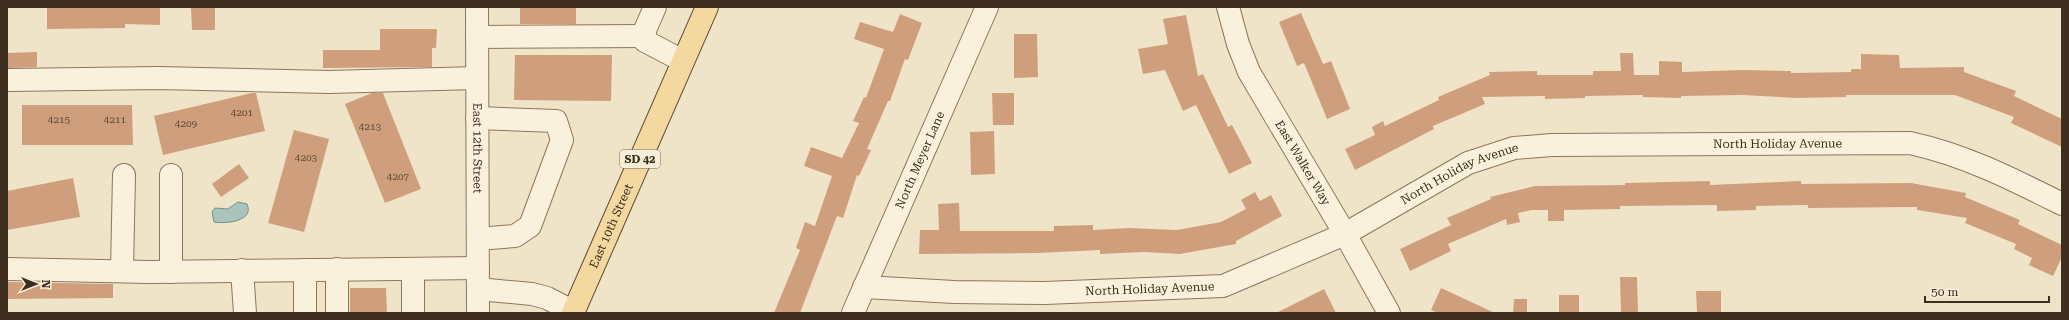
<svg xmlns="http://www.w3.org/2000/svg" width="2069" height="320" viewBox="0 0 2069 320" font-family="'Roboto Serif',serif">
<style>
.water{fill:#a9c4bc;stroke:#6f938a}
.building{fill:#cf9f7d}
.lines{fill:none;stroke-linecap:round;stroke-linejoin:round}
.minor-casing{stroke:#8d765c;stroke-width:24}
.major-casing{stroke:#5b4430;stroke-width:24}
.minor{stroke:#faf1dc;stroke-width:22}
.major{stroke:#f3d9a0;stroke-width:22}
.labels{text-anchor:middle;stroke-width:3.5;stroke-linejoin:round;paint-order:stroke}
.number-label{font-size:10px;fill:#624a37}
.shield{fill:#f7eed8;stroke:#756857;stroke-width:1}
.shield-label{font-size:11px;font-weight:bold;fill:#3d2e20}
.street-label{font-size:12px;fill:#3d2e20;stroke:#f7eed8}
</style>
<rect width="100%" height="100%" fill="#f0e4c8"/>
<path class="water" d="M238,202L247,204C255,222 224,224 214,222L212,212L215,208L228,209Z"/>
<path class="building" d="M47,7H160V25L125,24V28L47,29Z
M520,7H576V24H520Z
M191,8H215V30H192Z
M1301,13L1323,64L1331,61L1350,109L1327,119L1304,63L1297,66L1279,22Z
M900,14L922,23L908,60L905,59L890,101H888L867,149L871,150L859,176L857,175L843,218L837,216L800,313H774L800,250L796,248L805,222L815,226L832,176L804,166L811,147L842,158L859,123L853,121L864,97L866,98L884,49L854,39L860,22L893,32Z
M1186,15L1198,76L1203,74L1228,127L1232,125L1252,163L1229,174L1196,105L1183,111L1165,70L1143,74L1138,49L1168,44L1163,19Z
M380,29H437L436,48H432V67L323,68V50H380Z
M1014,34H1037L1038,77L1014,78Z
M37,52V67L7,68V53Z
M1620,53H1633L1634,75H1659V61L1682,62V72L1742,70L1791,71V73L1851,72V69H1861V54L1899,55L1900,68L1964,67V72L2016,91L2014,96L2062,119V147L2011,123L2014,117L1955,95H1846V97L1797,98L1742,95L1681,96V98L1643,97V95L1585,96V98L1545,99V96L1482,97L1485,104L1433,126L1434,129L1355,170L1345,149L1375,135L1372,127L1383,121L1385,126L1439,100L1438,97L1490,75L1489,72L1537,71V75H1593V71H1621Z
M515,55H612L611,101L514,100Z
M252,93H256L265,131L163,155L154,116Z
M372,93H383L421,189L385,203L345,104Z
M992,93H1014V125H993Z
M22,105H132L133,145H22Z
M294,130L329,139L304,232L268,223Z
M994,131L995,174L971,175L970,132Z
M239,164L249,178L221,197L212,184Z
M73,178L80,217L7,230V191Z
M1710,181V185L1801,181V184L1911,183L1966,193L1965,197L2020,220L2018,224L2062,245V257L2053,276L2029,265L2032,258L2014,249L2016,244L1965,223L1967,218L1917,210V207L1808,208V205L1756,206V210L1717,211V205L1620,206V209L1564,210V221H1548V210H1532L1518,213L1520,222L1507,225L1506,219L1448,244L1451,251L1410,271L1400,249L1451,225L1447,218L1491,199L1490,197L1535,186L1625,185V183Z
M1255,192L1260,201L1271,195L1282,216L1236,241V244L1180,254L1144,252L1100,254V250L1037,253L919,254L920,230H939L938,204L959,203L960,231H1054V226L1093,225V230L1129,228L1177,230L1221,222L1246,209L1241,200Z
M1620,277H1637L1638,313H1621Z
M7,282L113,284V298L7,299Z
M350,288H386L387,313H350Z
M1441,288L1495,313H1438L1431,310Z
M1324,289L1336,313H1276Z
M1696,291H1721V313H1697Z
M1559,295H1579V313H1559Z
M1514,299H1527V313H1513Z"/>
<g class="lines">
<g class="minor-casing">
<g id="minor">
<path id="s1" d="M477,7L478,313"/>
<path d="M655,7L645,30V41L683,61"/>
<path id="s2" d="M1228,7L1238,44L1249,72L1345,234L1389,313"/>
<path d="M477,37L645,36"/>
<path d="M7,80L159,78L329,82L477,78"/>
<path d="M477,118L556,121L562,140L530,226L515,236L478,239"/>
<path d="M7,269L149,272L478,268"/>
<path d="M337,269V313"/>
<path d="M242,270L245,313"/>
<path d="M122,271L124,175"/>
<path d="M171,272V175"/>
<path id="s3" d="M864,287L954,292L1044,293L1223,286L1345,234L1468,163L1514,148L1552,145L1910,143C1965,155 2012,179 2062,204"/>
<path d="M478,289L532,294L547,298L574,312"/>
<path d="M305,313V270"/>
<path d="M413,313V269"/>
<path id="s4" d="M853,313L987,7"/>
</g>
</g>
<g class="major-casing">
<g id="major">
<path id="s5" d="M573,313L707,7"/>
</g>
</g>
<use href="#minor" class="minor"/>
<use href="#major" class="major"/>
</g>
<g class="labels">
<g class="number-label">
<text x="242" y="116">4201</text>
<text x="59" y="123">4215</text>
<text x="115" y="123">4211</text>
<text x="186" y="127">4209</text>
<text x="370" y="130">4213</text>
<text x="306" y="161">4203</text>
<text x="398" y="180">4207</text>
</g>
<rect class="shield" x="620" y="150" width="40" height="18" rx="3"/>
<g class="shield-label">
<text x="640" y="163">SD 42</text>
</g>
<g class="street-label">
<text dy="4" stroke="none"><textPath href="#s3" startOffset="946">North Holiday Avenue</textPath></text>
<text dy="4" stroke="none"><textPath href="#s1" startOffset="141">East 12th Street</textPath></text>
<text dy="4" stroke="none"><textPath href="#s4" startOffset="167">North Meyer Lane</textPath></text>
<text dy="4" stroke="none"><textPath href="#s2" startOffset="174">East Walker Way</textPath></text>
<text dy="4" stroke="none"><textPath href="#s3" startOffset="622">North Holiday Avenue</textPath></text>
<text dy="4" stroke="none"><textPath href="#s5" startOffset="95">East 10th Street</textPath></text>
<text dy="4" stroke="none"><textPath href="#s3" startOffset="286">North Holiday Avenue</textPath></text>
</g>
</g>
<rect width="2069" height="320" fill="none" stroke="#3d2e20" stroke-width="16"/>
<g transform="translate(36 284) rotate(90)" stroke="#f7eed8" stroke-width="3" paint-order="stroke">
<path d="M0-3L7 15L0 10L-7 15Z" fill="#3d2e20"/>
<text y="-6" font-size="11" font-weight="bold" text-anchor="middle" fill="#3d2e20">N</text>
</g>
<path d="M1925 296v6h124v-6" fill="none" stroke="#3d2e20" stroke-width="2"/>
<text x="1931" y="296" font-size="12" fill="#3d2e20" stroke="#f7eed8" stroke-width="3" paint-order="stroke">50 m</text>
</svg>
